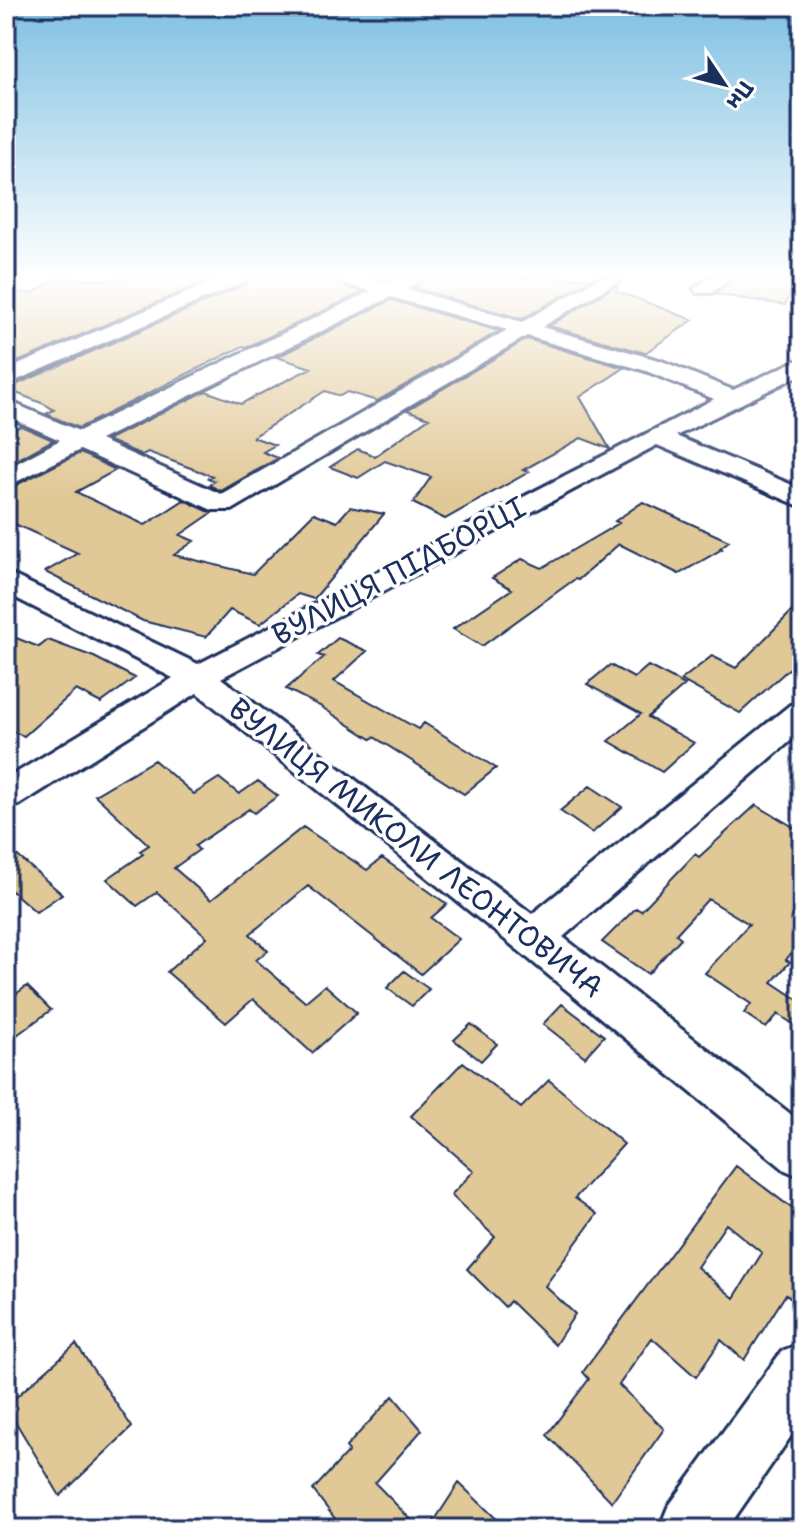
<svg xmlns="http://www.w3.org/2000/svg" width="808" height="1535" viewBox="0 0 808 1535" font-family="'Shantell Sans',sans-serif">
<style>
.building{fill:#e1c897;stroke:#1b2f5e;stroke-width:2;fill-rule:evenodd}
.lines{fill:none;stroke-linecap:round;stroke-linejoin:round}
.minor-casing{stroke:#1b2f5e;stroke-width:6}
.minor{fill:#fff;fill-rule:evenodd}
.labels{text-anchor:middle;stroke-width:7;stroke-linejoin:round;paint-order:stroke}
.street-label{font-size:30px;fill:#1b2f5e;stroke:#fff}
</style>
<rect width="100%" height="100%" fill="#fff"/>
<filter id="ink" filterUnits="userSpaceOnUse"><feTurbulence type="fractalNoise" baseFrequency=".0125" numOctaves="2"/><feDisplacementMap in="SourceGraphic" scale="16" xChannelSelector="R" yChannelSelector="G"/><feConvolveMatrix kernelMatrix="1 2 1 2 8 2 1 2 1" color-interpolation-filters="sRGB"/></filter>
<g filter="url(#ink)">
<path class="building" d="M58,278L112,280L116,278H214L6,367V300L21,292L31,294Z
M250,278H334L339,285L363,292L247,347L243,346L79,428L46,414L54,410L44,404L6,389L245,285Z
M427,278H593L522,319L414,288Z
M734,278H798L785,305L715,294Z
M618,285L616,291L693,320L645,353L549,326Z
M391,300L499,331L377,401L347,392L340,396L325,391L253,437L275,445L263,452L278,458L221,491L209,485L215,481L208,478L212,476L148,452L142,455L107,440L206,391L241,404L250,399L311,368L277,357Z
M527,339L624,368L580,397L610,449L581,438L523,470L529,472L445,519L413,503L431,477L385,461L358,478L330,467L358,449L375,456L429,418L407,410Z
M21,426L53,440L6,466V433Z
M80,453L116,470L76,492L145,525L184,500L212,513L180,535L194,541L174,555L253,574L314,513L337,522L350,507L384,514L314,599L298,594L260,624L230,610L206,637L143,621L45,572L78,553L6,520V490Z
M643,502L729,541L720,548L722,549L679,574L619,544L578,580L575,579L482,646L453,629L512,589L492,578L522,559L542,568L619,523L615,521Z
M802,601V657L740,713L681,680L712,656L736,668Z
M6,634L39,647L48,640L94,657L135,678L101,703L76,690L24,736L6,729Z
M338,638L367,651L334,681L418,729L424,723L496,768L464,794L374,737L371,739L320,706L286,689L324,657L318,655Z
M610,665L634,678L648,666L685,685L648,717L694,743L662,772L609,741L641,714L587,684Z
M154,760L194,794L219,778L239,794L258,781L278,796L254,813L249,809L195,846L199,850L174,868L211,900L303,827L367,870L382,858L447,904L431,918L459,939L421,974L308,886L250,934L268,951L256,960L305,1002L325,985L357,1013L312,1053L253,999L226,1023L167,972L207,937L157,892L137,906L107,879L143,854L140,851L149,845L95,795Z
M590,786L622,807L592,833L560,811Z
M756,805L802,832V939L786,960L790,962L772,982L802,1002V1030L778,1014L766,1028L744,1013L751,1004L705,973L749,924L708,899L676,934L681,938L648,974L602,942L636,908L641,911L695,854L699,857Z
M6,846L62,894L36,912L6,886Z
M404,971L429,989L412,1006L387,988Z
M27,986L51,1010L6,1043V1001Z
M562,1004L604,1036L585,1057L543,1024Z
M471,1024L497,1044L481,1061L454,1040Z
M463,1062L521,1108L549,1080L624,1144L575,1198L597,1214L545,1286L575,1314L555,1345L510,1301L505,1307L467,1269L495,1237L451,1195L474,1171L411,1116Z
M736,1166L802,1216V1307L786,1294L744,1360L721,1340L696,1377L652,1338L619,1385L664,1429L612,1502L547,1435L589,1379L583,1372ZM726,1224L762,1253L734,1298L697,1267Z
M76,1344L132,1427L60,1496L6,1406Z
M393,1396L422,1430L375,1483L420,1529H343L313,1490L349,1451L346,1447Z
M459,1483L507,1529H429Z"/>
<g class="lines">
<g class="minor-casing">
<path id="minor" d="M221,278H247L244,282L6,385V370Z
M337,278H368L387,283L399,278H424L407,289L522,322L599,278H623L542,327L662,361L733,390L802,358V374L676,436L802,489V507L657,445L221,678L532,914L790,705L802,702V731L563,937L802,1123V1177L785,1170L518,950L197,693L19,805L6,809V779L173,678L6,593V572L198,664L714,399L646,371L527,336L232,510H212L80,450L6,487V469L60,440L6,416V400L79,431L371,291L340,282ZM391,297L507,330L221,494L100,440Z
M708,278H731L711,293H697L694,289Z
M802,1343V1420L727,1529H659L668,1507L782,1351Z"/>
</g>
<use href="#minor" class="minor"/>
</g>
</g>
<linearGradient id="sky" x2="0" y2="1"><stop stop-color="#7fc0e2"/><stop offset="0.56" stop-color="#fff"/><stop offset="1" stop-color="#fff" stop-opacity="0"/></linearGradient>
<rect width="808" height="493" fill="url(#sky)"/>
<g class="labels">
<g class="street-label">
<text transform="translate(399 571) rotate(-28)" y="10">ВУЛИЦЯ ПІДБОРЦІ</text>
<text transform="translate(416 848) rotate(38)" y="10">ВУЛИЦЯ МИКОЛИ ЛЕОНТОВИЧА</text>
</g>
</g>
<rect width="808" height="1535" fill="none" stroke="#fff" stroke-width="32"/>
<rect x="16" y="16" width="776" height="1503" fill="none" stroke="#1b2f5e" stroke-width="3" filter="url(#ink)"/>
<g transform="translate(724 84) rotate(125)" stroke="#ffffff" stroke-width="6" paint-order="stroke">
<path d="M0-6L14 30L0 20L-14 30Z" fill="#1b2f5e"/>
<text y="-12" font-size="22" font-weight="bold" text-anchor="middle" fill="#1b2f5e">Пн</text>
</g>
</svg>
